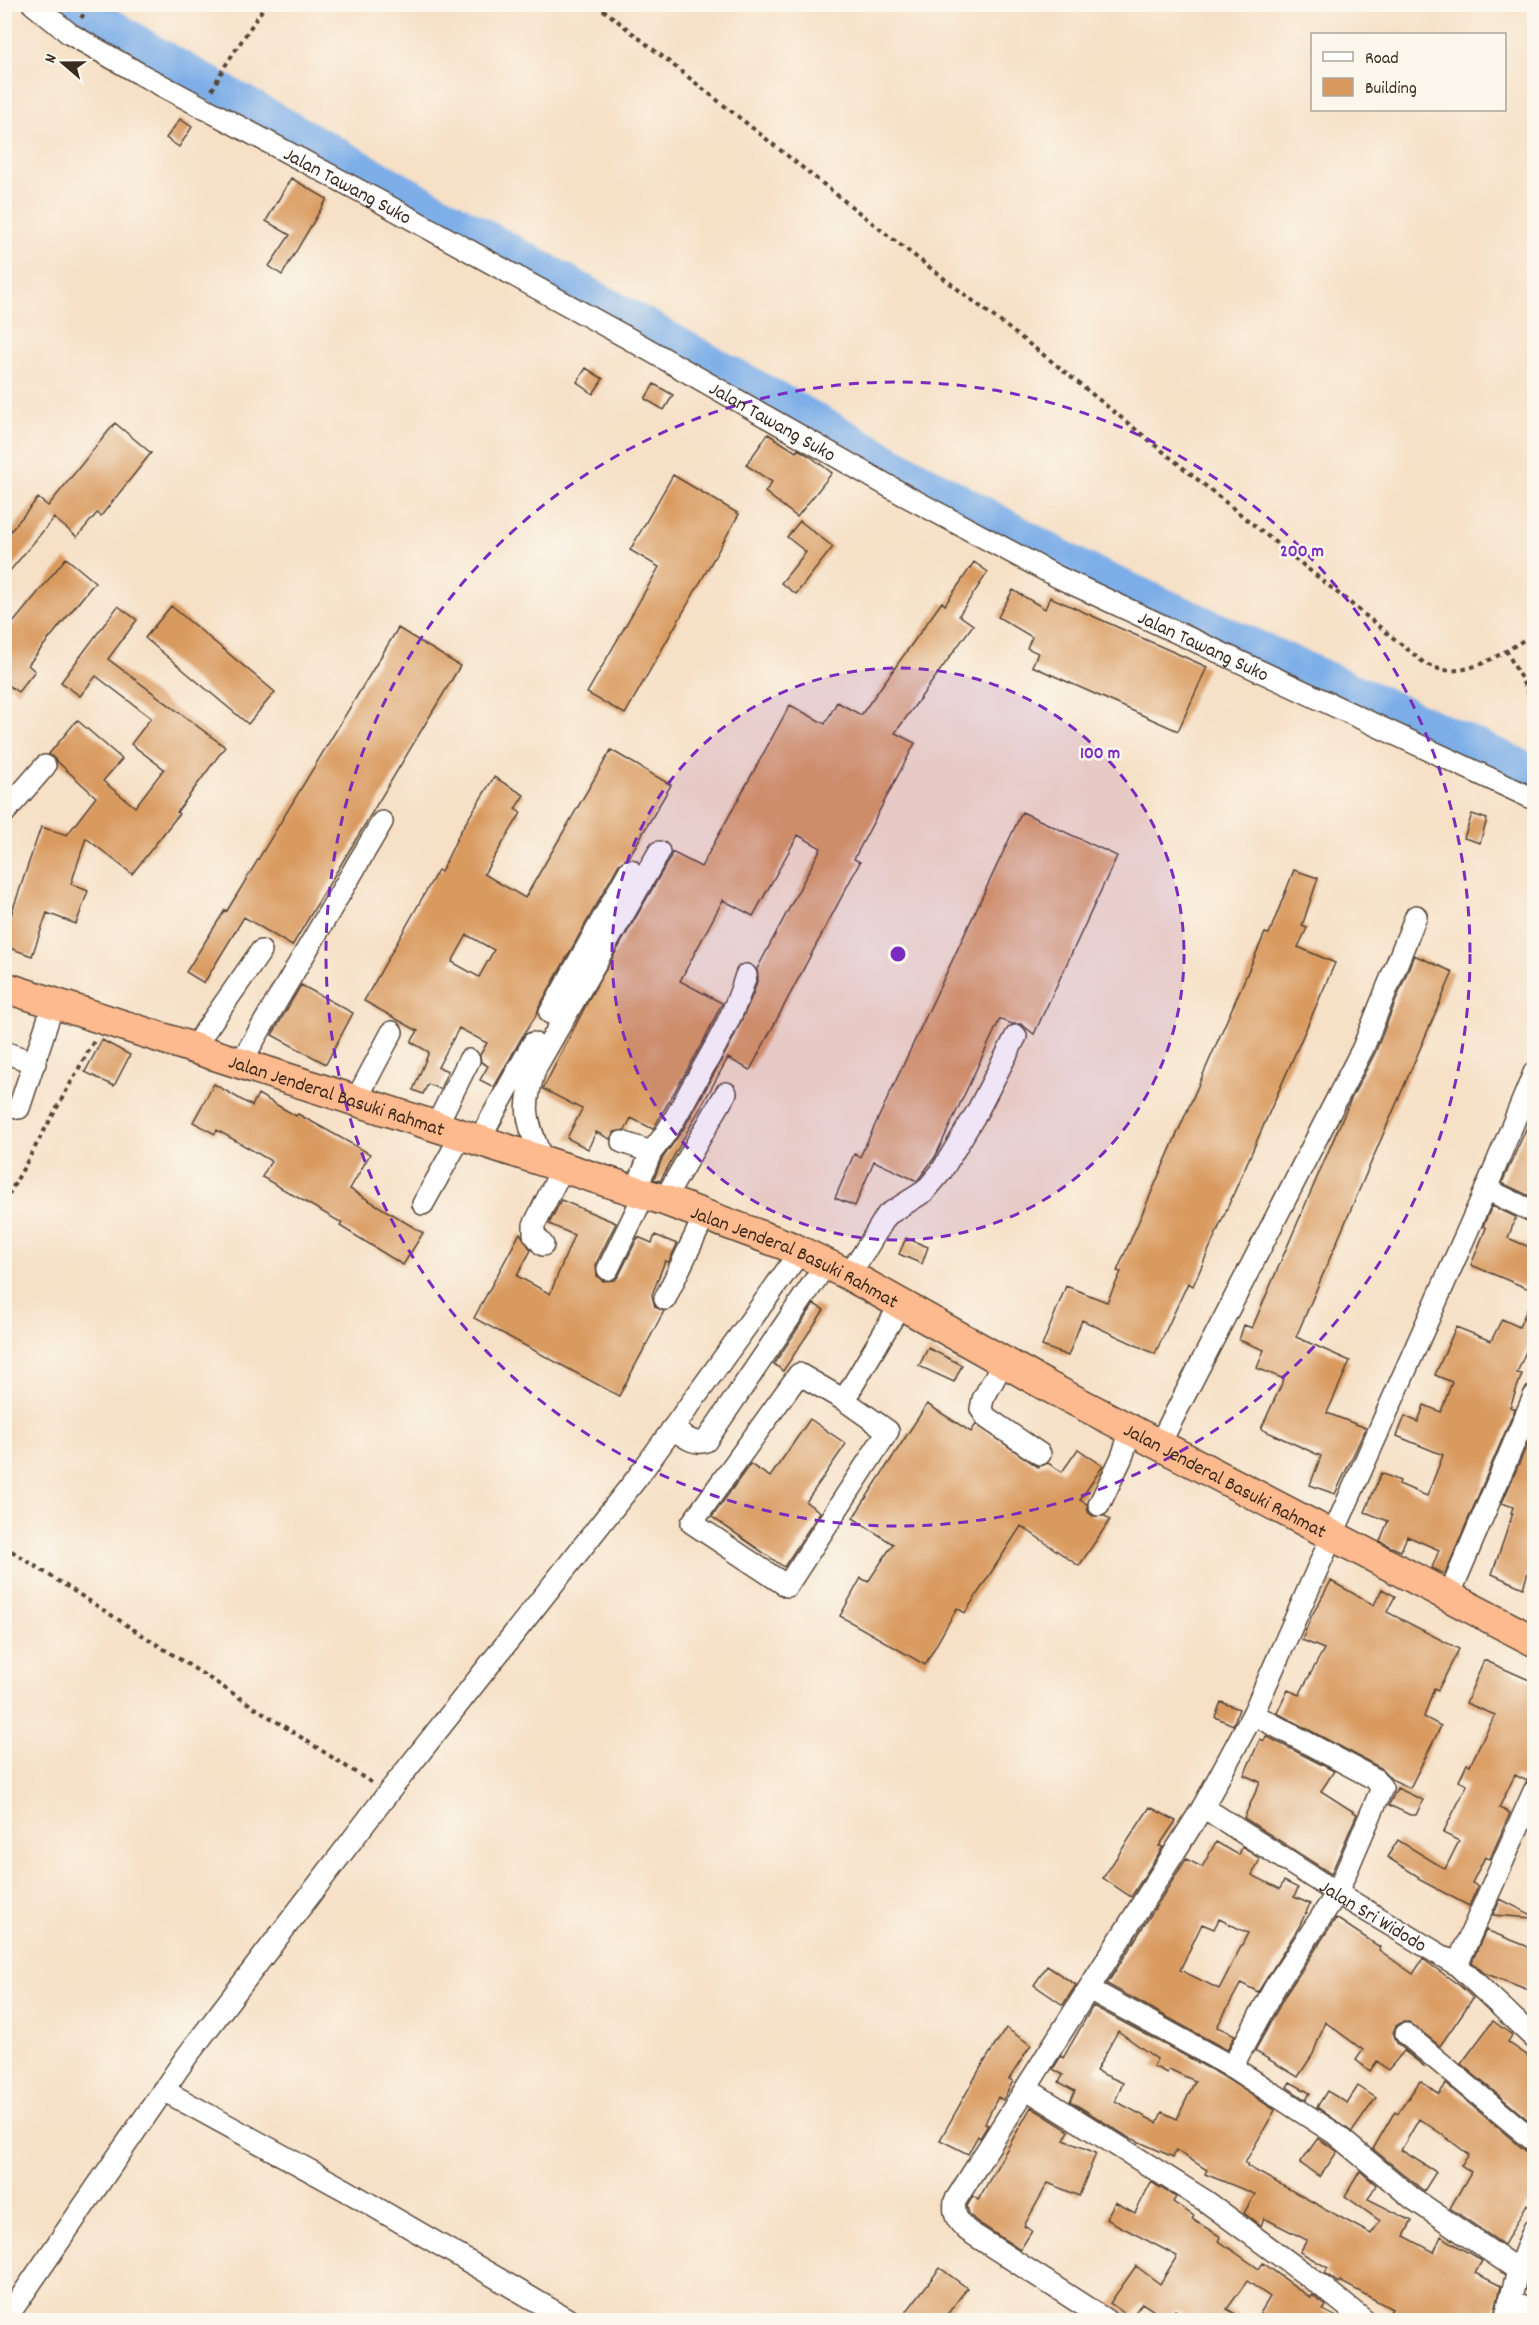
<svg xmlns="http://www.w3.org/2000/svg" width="1539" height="2325" viewBox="0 0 1539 2325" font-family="Dekko,sans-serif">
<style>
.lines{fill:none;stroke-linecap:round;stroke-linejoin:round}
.river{stroke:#7daee8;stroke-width:34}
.building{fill:#d99a5f;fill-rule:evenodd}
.minor-casing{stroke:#574537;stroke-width:24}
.highway-casing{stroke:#574537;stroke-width:33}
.path{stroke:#574537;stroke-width:4;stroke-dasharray:4.5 4.5;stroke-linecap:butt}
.minor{stroke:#fff;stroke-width:21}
.highway{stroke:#fcba8e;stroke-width:30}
.ring{fill:none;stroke:#7b2cbf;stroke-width:3;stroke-dasharray:10 8}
.labels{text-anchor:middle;stroke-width:5;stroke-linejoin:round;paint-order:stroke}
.street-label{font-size:20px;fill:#3b2a1e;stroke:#fbf7ec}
.centre{fill:#7b2cbf;stroke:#fbf7ec;stroke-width:3}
.ring-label{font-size:18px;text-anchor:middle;font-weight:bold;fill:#7b2cbf;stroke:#fbf7ec;stroke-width:5;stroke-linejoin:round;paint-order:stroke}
</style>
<rect width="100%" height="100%" fill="#fbf7ec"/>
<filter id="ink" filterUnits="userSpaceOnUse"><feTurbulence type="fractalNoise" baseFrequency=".0167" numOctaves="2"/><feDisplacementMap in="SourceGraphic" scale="12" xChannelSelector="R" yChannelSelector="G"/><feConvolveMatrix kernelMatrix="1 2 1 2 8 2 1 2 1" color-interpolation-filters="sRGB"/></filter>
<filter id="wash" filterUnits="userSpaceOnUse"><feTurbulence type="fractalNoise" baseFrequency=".008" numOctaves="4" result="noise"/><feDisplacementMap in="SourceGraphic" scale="24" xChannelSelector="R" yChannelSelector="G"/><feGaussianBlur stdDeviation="1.35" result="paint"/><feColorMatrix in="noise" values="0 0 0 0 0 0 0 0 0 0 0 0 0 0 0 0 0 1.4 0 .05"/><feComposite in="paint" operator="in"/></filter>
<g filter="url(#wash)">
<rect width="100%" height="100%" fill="#f6e0c6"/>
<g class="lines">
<path class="river" d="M77,4L155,53L1082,568L1534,772"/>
</g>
<g id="blocks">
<path class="building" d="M180,119L192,127L179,147L166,138Z
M291,178L327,199L282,275L269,266L290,235L266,221Z
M586,368L603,379L593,394L577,382Z
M654,384L673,395L664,410L645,399Z
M115,423L151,453L101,516L97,513L77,537L54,518L4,578V539L38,498L48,506Z
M768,434L796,452L798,449L811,457L832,473L797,517L765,492L772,482L746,465Z
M673,475L739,514L625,714L587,693L659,567L630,550Z
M800,521L833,547L796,594L781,583L806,552L787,537Z
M66,558L95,582L28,665L35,671L18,692L4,682V634Z
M974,562L988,572L959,615L973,625L895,733L915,743L854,859L860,862L750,1070L728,1058L660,1181L654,1179L662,1159L684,1128L733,1039L753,994L758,978L757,969L821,848L798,835L753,916L723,900L680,981L722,1003L703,1042L653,1129L631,1118L625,1130L614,1132L610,1139L596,1132L588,1149L567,1138L582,1109L543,1089L590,997L670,858L672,852L701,867L790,705L825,724L837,702L861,715L942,602L945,605Z
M1013,590L1045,609L1050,597L1207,667L1178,731L1032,666L1038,653L1027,648L1032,637L998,617Z
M118,606L137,620L108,659L225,747L177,812L179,814L132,874L86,838L71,884L88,891L76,924L47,913L32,956L4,946V935L41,827L67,835L96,797L49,754L77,720L122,759L103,781L135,807L164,769L131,744L151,718L96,676L80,696L61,682Z
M171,606L275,692L248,724L145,638Z
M398,628L460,666L292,946L244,917L204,983L186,972L225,910L227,911Z
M611,750L671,785L629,857L619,864L539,1007L537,1014L522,1037L494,1087L480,1080L488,1066L481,1062L480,1055L487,1043L459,1028L438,1067L448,1071L440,1089L428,1084L423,1094L413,1090L429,1052L411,1042L418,1031L364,1001L438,870L441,872L460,832L494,777L524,795L515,809L521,813L484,874L525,898ZM467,935L494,950L479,977L452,962Z
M1022,812L1117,856L1034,1034L1021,1024H1012L1000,1019L935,1157L917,1181L874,1161L855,1206L835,1198L854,1154L860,1157Z
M1472,814L1487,819L1480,843L1464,838Z
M1294,870L1318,878L1302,926L1307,928L1298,947L1335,963L1193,1286L1188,1283L1155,1354L1082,1320L1068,1356L1042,1346L1066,1286L1107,1302L1121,1272L1117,1271L1265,933L1269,934Z
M1414,955L1453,972L1296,1337L1350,1361L1327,1413L1366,1428L1335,1494L1310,1485L1321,1456L1261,1429L1284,1379L1257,1368L1264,1350L1239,1340L1244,1325L1252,1328L1351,1099L1375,1053Z
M301,985L353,1013L326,1064L272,1035Z
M102,1040L130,1055L114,1086L85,1072Z
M214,1084L252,1106L258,1094L296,1116L298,1114L370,1154L350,1189L423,1233L403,1265L340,1226L342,1223L262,1177L271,1161L217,1130L215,1134L193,1122Z
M1534,1111V1198L1502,1183Z
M561,1200L616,1223L596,1264L597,1276L603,1281L615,1280L619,1275L638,1237L652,1243L655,1235L677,1244L669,1262L665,1261L652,1295L655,1307L664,1311L619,1396L474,1318L520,1233L531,1250L517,1276L550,1294L574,1235L549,1224Z
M1492,1206L1516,1217L1508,1238L1534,1249V1291L1471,1265L1486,1228L1483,1226Z
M906,1238L928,1247L922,1264L899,1254Z
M1534,1294V1332L1517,1373L1522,1374L1510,1407L1515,1409L1445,1574L1432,1568L1439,1550L1407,1536L1401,1551L1389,1546L1380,1541L1388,1521L1365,1512L1381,1473L1400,1481L1399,1484L1427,1496L1443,1455L1397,1436L1405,1416L1418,1422L1424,1405L1441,1412L1452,1382L1435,1375L1456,1327L1491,1341L1502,1319L1519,1327Z
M814,1304L824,1310L783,1371L774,1364Z
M928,1348L962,1365L954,1382L919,1366Z
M927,1404L971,1432L976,1424L1038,1467L1048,1463L1062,1472L1078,1449L1103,1466L1080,1500L1087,1504L1088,1512L1093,1516H1105L1110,1520L1079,1566L1021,1526L965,1613L957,1608L925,1665L840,1616L861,1578L868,1582L893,1544L853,1518Z
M810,1419L846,1444L806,1502L820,1512L784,1567L712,1517L750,1464L770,1477Z
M1528,1443L1534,1446V1554L1523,1588L1492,1574L1513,1513H1511L1513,1507L1502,1503Z
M1331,1581L1374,1605L1382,1589L1395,1596L1387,1612L1459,1649L1438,1690L1434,1688L1424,1717L1441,1726L1410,1788L1391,1779L1381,1768L1277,1713L1288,1690L1299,1695L1324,1649L1302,1640L1311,1617Z
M1484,1660L1534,1682V1768L1527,1781L1515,1775L1499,1808L1510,1813L1490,1859L1485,1857L1472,1883L1478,1886L1469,1906L1418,1879L1419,1877L1387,1857L1398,1840L1445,1869L1459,1841L1443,1833L1467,1785L1459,1781L1467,1764L1470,1765L1495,1715L1466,1703Z
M1221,1702L1239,1709L1233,1725L1215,1717Z
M1266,1736L1334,1771L1321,1791L1357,1814L1331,1874L1244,1818L1260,1782L1244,1775L1260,1739L1264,1741Z
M1397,1788L1423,1800L1416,1815H1410L1389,1805Z
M1150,1807L1176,1821L1159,1846L1163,1847L1131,1897L1103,1878Z
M1216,1842L1239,1855L1242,1847L1260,1859L1252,1875L1280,1889L1284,1881L1298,1888L1294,1897L1310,1904L1299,1927L1258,1992L1241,1983L1217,2027L1235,2035L1227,2050L1107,1984L1186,1859L1202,1867ZM1219,1919L1248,1933L1219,1989L1180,1970L1202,1924L1214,1929Z
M1500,1899L1534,1916V1918L1493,1915Z
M1336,1918L1380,1947L1379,1950L1413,1974L1423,1959L1460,1986L1473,1998L1440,2046L1409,2022H1402L1396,2026L1393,2032L1397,2043L1425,2067L1404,2051L1388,2070L1377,2061L1370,2071L1356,2060L1363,2050L1325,2022L1313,2054L1298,2077L1255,2051L1286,1994Z
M1486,1930L1534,1949V1992L1484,1973L1472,1962Z
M1047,1966L1076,1985L1063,2005L1034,1985Z
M1093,2006L1221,2075L1275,2110L1245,2163L1248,2164L1247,2166L1371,2234L1380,2221L1345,2196L1360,2171L1376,2185L1368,2199L1412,2221L1404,2236L1434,2252L1441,2236L1482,2261L1475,2273L1501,2286L1493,2320H1385L1392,2309L1340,2281L1339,2283L1325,2273L1328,2268L1300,2252L1307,2240L1264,2218L1261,2226L1244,2213L1255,2194L1205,2174L1207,2170L1176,2150L1173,2157L1126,2136L1070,2101L1075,2091L1059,2082L1063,2075L1053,2069L1061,2056L1063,2058ZM1118,2031L1157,2059L1153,2066L1167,2073L1169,2069L1195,2081L1177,2119L1162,2112L1157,2123L1115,2101L1123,2083L1096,2071Z
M1493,2021L1512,2035L1508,2042L1534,2060V2125L1461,2064Z
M1006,2028L1031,2045L1009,2079L1013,2081L1003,2100L998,2097L985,2123L988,2125L980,2138L978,2136L968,2154L940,2140L981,2067Z
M1420,2081L1439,2094L1446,2084L1526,2151L1534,2153V2208L1527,2204L1504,2245L1450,2208L1471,2172L1461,2165L1469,2155L1440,2133L1419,2119L1401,2150L1436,2172L1424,2191L1373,2149L1395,2111L1398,2113Z
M1290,2082L1310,2093L1306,2100L1287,2087Z
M1358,2086L1376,2098L1352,2132L1317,2107L1327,2091L1347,2103Z
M1031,2107L1069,2131L1064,2140L1096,2153L1079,2196L1048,2183L1024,2226L1032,2231L1020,2250L976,2221L969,2214L967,2206L973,2196L978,2200Z
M1318,2138L1337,2152L1320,2177L1300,2163Z
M1151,2182L1176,2197L1173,2202L1194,2216L1192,2219L1221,2237L1219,2241L1259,2269L1263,2263L1311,2298L1312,2295L1326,2306L1323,2310L1342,2320H1256L1270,2297L1247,2281L1227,2309L1246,2320H1192L1175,2310L1168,2320L1142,2303L1131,2318L1110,2303L1136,2266L1160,2284L1177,2256L1106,2219L1115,2202L1135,2213Z
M940,2268L967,2288L943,2320H900Z"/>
</g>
</g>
<g filter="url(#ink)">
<use href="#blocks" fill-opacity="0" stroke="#574537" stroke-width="1.5"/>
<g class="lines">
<g class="minor-casing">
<g id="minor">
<path id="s1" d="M33,4L70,34L142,75L379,201L626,337L906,496L1058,577L1534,799"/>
<path d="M4,813L45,766"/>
<path d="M550,1013L630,870"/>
<path d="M194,1047L261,951"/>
<path d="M4,1052L35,1063"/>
<path d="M241,1062L382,822"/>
<path d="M356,1100L392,1032"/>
<path d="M19,1108L54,1002"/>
<path d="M436,1126L469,1060"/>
<path d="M479,1140L533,1043"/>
<path d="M622,1142L651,1152L636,1190"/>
<path d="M651,1152C668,1133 679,1111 691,1089C712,1053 734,1016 746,975"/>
<path d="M542,1160C527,1119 521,1110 536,1067L659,852"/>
<path d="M1486,1189L1534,1212"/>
<path d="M664,1200L726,1093"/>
<path d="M423,1204L462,1134"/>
<path d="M543,1245L534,1234V1225L563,1167"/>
<path d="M608,1269L645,1193"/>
<path d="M847,1274L861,1257L887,1215L925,1191L941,1172L977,1112L1016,1036"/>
<path d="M665,1299L705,1215"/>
<path d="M1004,1361L983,1399L981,1409L987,1418L1040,1454"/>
<path d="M844,1400L888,1431L787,1586L692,1523L799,1374L844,1400L901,1304"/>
<path d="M672,1429C683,1435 694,1446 706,1441L826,1264"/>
<path d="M1159,1445L1363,1048L1416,916"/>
<path d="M1099,1505L1122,1457L1131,1430"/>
<path d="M1449,1596L1534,1396"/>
<path id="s2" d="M1203,1807L1337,1893L1457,1965L1534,2038"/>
<path d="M1457,1965L1534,1791"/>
<path d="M1089,1989L1232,2067L1334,2133L1412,2198L1518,2270"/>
<path d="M1406,2034L1534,2141"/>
<path d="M1232,2067L1275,1987L1337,1893L1382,1788L1375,1779L1253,1714"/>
<path d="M1027,2089L1207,2202L1324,2288L1364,2320"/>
<path d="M163,2090L349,2192L569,2320"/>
<path d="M1509,2303L1534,2310"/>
<path d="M5,2320L187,2056L388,1793L637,1478L800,1252"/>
<path d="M1106,2320L968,2231C957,2221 953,2215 955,2201L1203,1807L1253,1714L1486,1189L1534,1073"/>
<path d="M1505,2320L1518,2270L1534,2229"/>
</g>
</g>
<g class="highway-casing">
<g id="highway">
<path id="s3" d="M4,987L664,1200L791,1247L847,1274L1047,1386L1534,1641"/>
</g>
</g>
<path class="path" d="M596,4L890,237L1050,360L1423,662C1461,686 1501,653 1534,634
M81,18L91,4
M212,90L223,69L266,4
M1506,650L1528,692L1534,711
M4,1203L94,1041
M4,1546L372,1783"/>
<use href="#minor" class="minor"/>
<use href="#highway" class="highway"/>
</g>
</g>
<circle cx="898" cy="954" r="286" fill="#7b2cbf" fill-opacity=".12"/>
<g class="ring">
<circle cx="898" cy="954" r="286"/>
<circle cx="898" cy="954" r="572"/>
</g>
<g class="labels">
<g class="street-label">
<text dy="7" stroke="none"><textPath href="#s1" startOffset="364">Jalan Tawang Suko</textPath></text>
<text dy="7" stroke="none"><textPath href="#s1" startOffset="850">Jalan Tawang Suko</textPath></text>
<text dy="7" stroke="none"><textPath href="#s1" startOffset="1336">Jalan Tawang Suko</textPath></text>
<text dy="7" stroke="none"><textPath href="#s3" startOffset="350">Jalan Jenderal Basuki Rahmat</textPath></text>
<text dy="7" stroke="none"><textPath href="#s3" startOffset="836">Jalan Jenderal Basuki Rahmat</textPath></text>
<text dy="7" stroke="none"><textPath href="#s3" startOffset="1322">Jalan Jenderal Basuki Rahmat</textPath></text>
<text dy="7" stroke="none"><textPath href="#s2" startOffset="202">Jalan Sri Widodo</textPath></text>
</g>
</g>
<circle cx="898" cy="954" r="9" class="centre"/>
<g class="ring-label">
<text x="1302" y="556">200 m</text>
<text x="1100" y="758">100 m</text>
</g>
<rect width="1539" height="2325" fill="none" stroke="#fbf7ec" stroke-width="24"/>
<rect x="1311" y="33" width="195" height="78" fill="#fbf7ec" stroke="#aea59a" stroke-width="1.5"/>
<rect x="1323" y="52" width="30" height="9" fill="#ffffff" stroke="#aea59a" stroke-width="1.5"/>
<text x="1365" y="63" font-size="18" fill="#3b2a1e">Road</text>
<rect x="1323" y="78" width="30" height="18" fill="#d99a5f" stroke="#aea59a" stroke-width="1.5"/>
<text x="1365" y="93" font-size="18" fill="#3b2a1e">Building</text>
<g transform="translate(63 63) rotate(290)" stroke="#fbf7ec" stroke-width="4.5" paint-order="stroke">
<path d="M0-4.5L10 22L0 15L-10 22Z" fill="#3b2a1e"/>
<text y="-9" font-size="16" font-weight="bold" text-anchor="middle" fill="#3b2a1e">N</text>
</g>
</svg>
